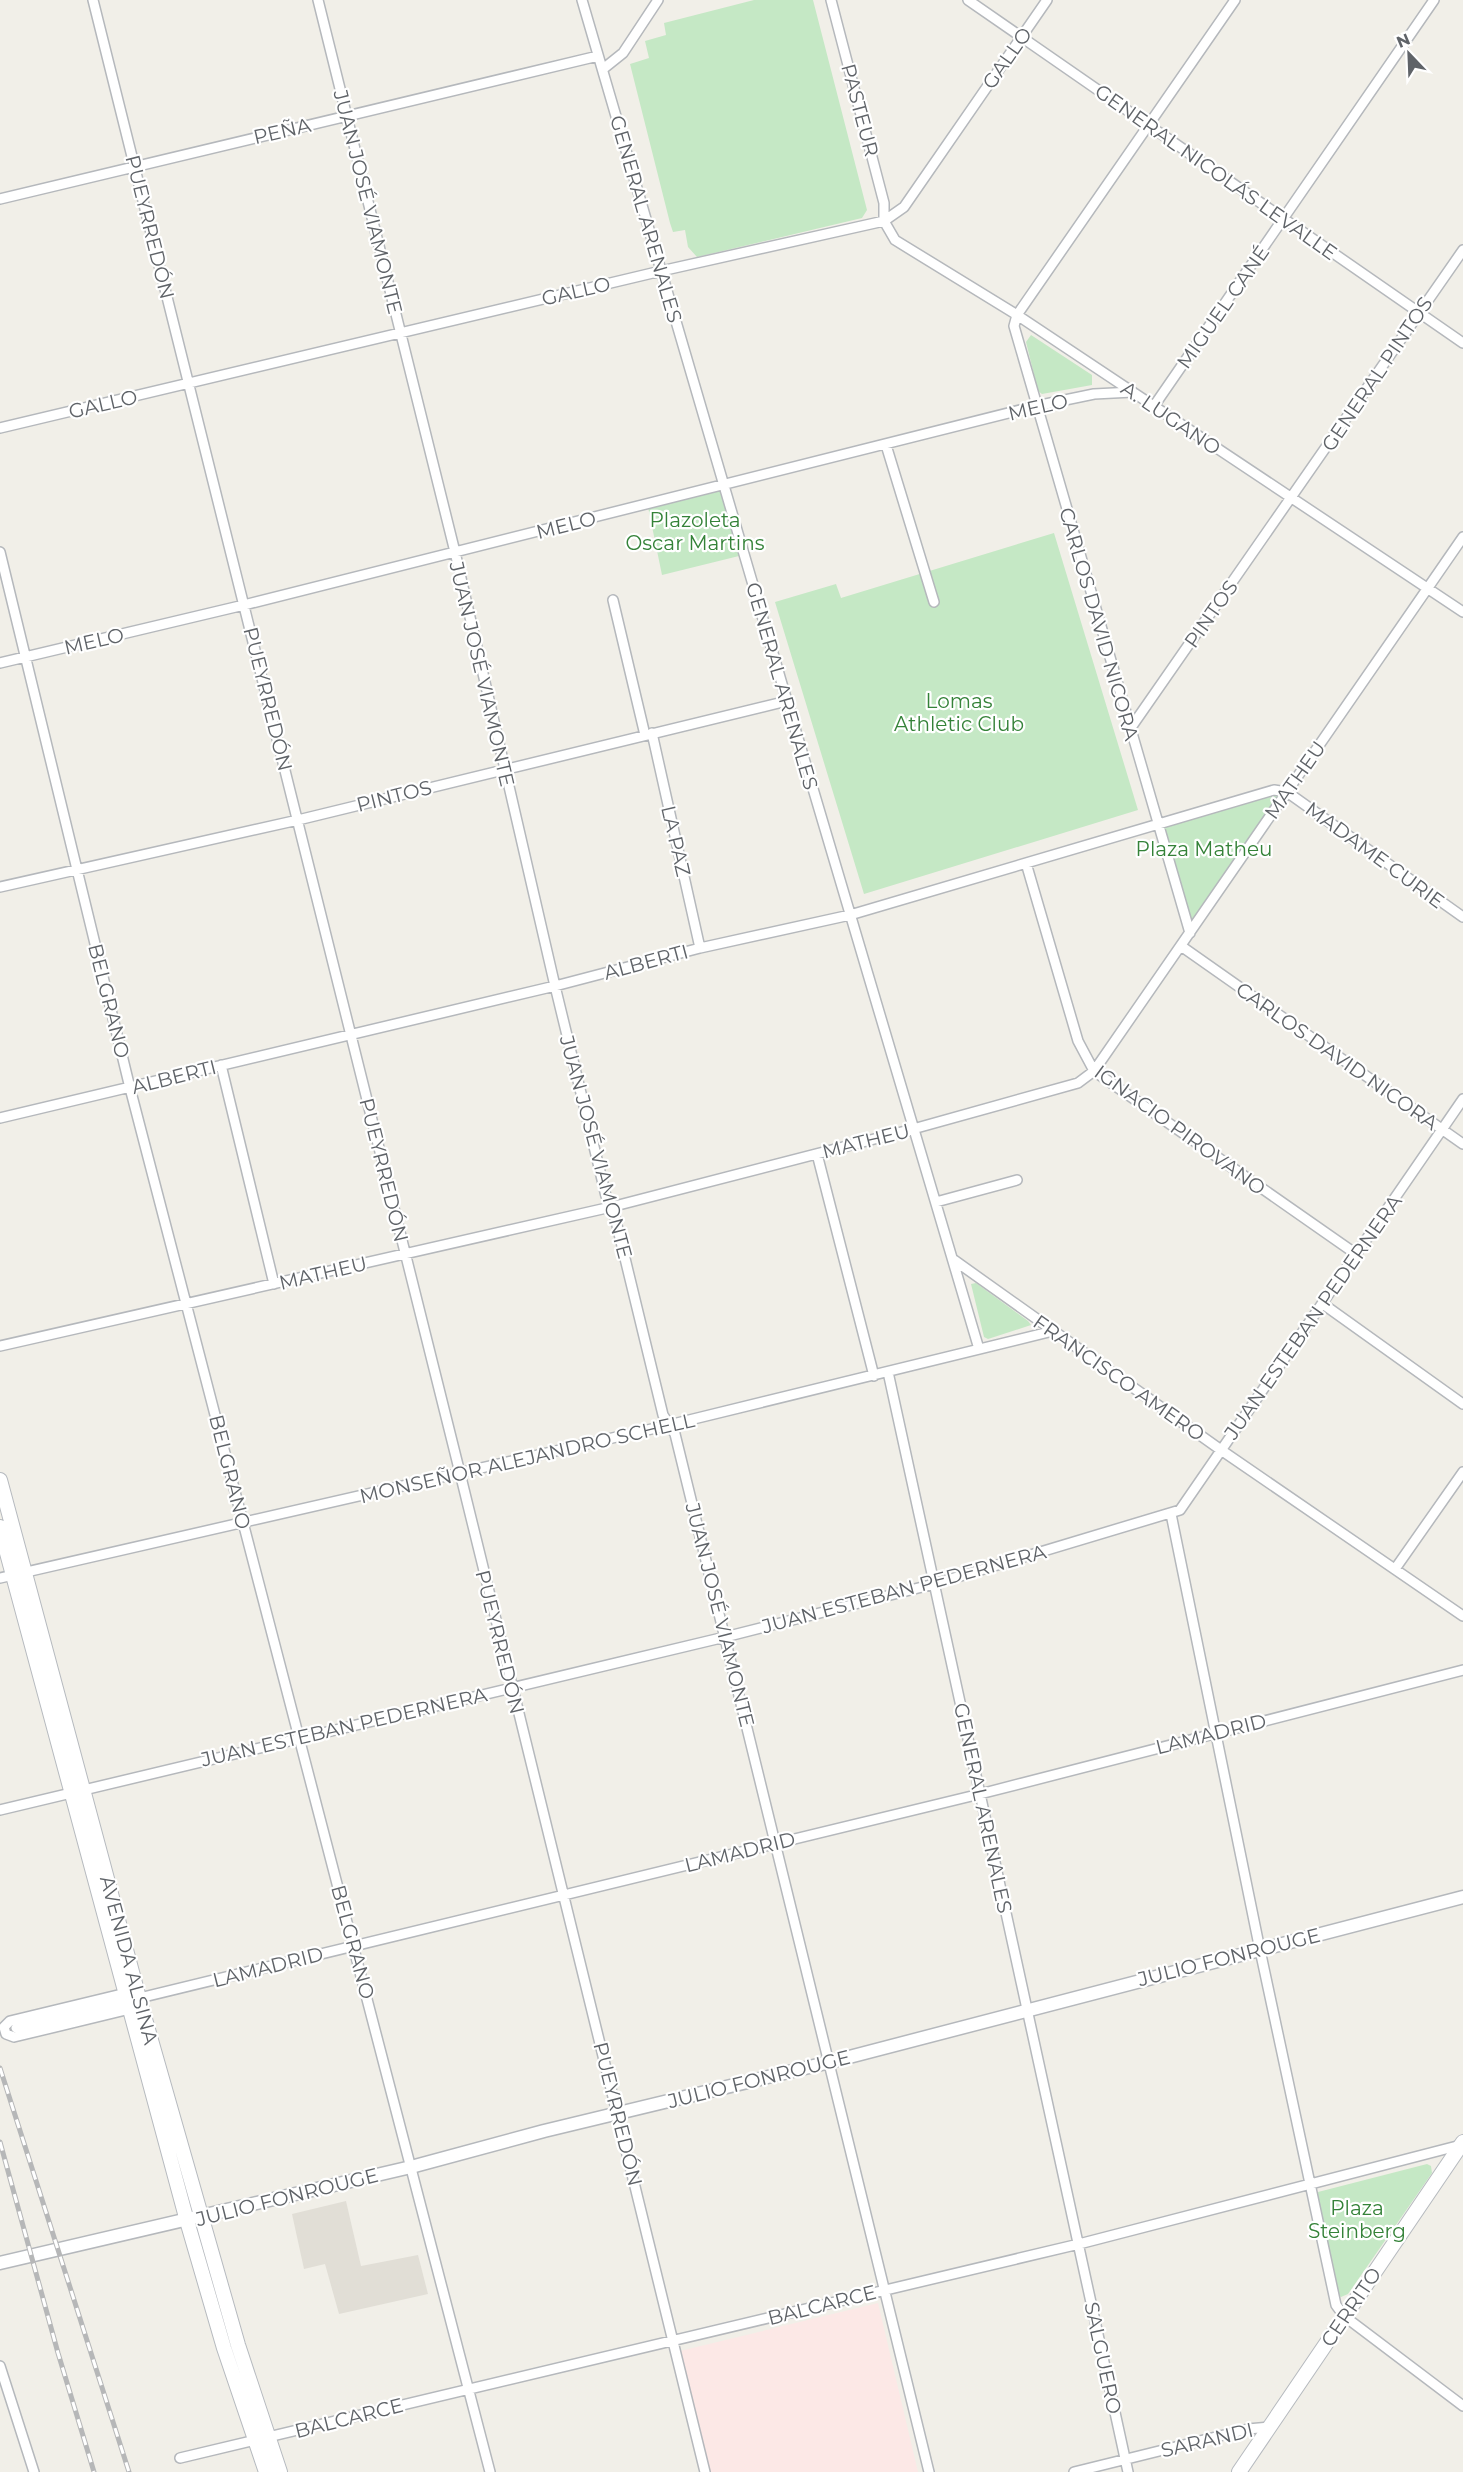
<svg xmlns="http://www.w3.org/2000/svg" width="1463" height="2472" viewBox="0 0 1463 2472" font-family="Montserrat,sans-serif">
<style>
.education{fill:#e1ded6}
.medical{fill:#fce8e6}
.green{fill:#c5e8c5}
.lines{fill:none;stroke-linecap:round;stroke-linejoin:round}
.minor-casing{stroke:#b5b8bc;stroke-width:12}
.tertiary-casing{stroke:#b5b8bc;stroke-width:15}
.secondary-casing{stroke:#b6babf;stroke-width:16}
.minor{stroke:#fff;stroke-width:9}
.tertiary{stroke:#fff;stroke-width:12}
.secondary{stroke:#fff;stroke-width:14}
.rail-casing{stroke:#b6b7b8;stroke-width:5}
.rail{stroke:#fff;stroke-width:3;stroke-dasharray:9;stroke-linecap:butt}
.labels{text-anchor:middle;stroke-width:4.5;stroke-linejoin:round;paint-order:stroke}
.street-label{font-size:20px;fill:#5f6368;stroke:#fff}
.park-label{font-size:20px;fill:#348238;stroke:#fff}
</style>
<rect width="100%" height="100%" fill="#f1efe8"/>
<path class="education" d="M346,2201L361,2266L418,2255L428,2294L339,2314L325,2264L304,2269L292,2214Z"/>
<path class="medical" d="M878,2303L918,2472H710L680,2351Z"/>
<path class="green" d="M754,0H813L867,210L862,218L697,257L688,247L685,230L673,232L670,223L630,64L649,58L645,41L666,35L664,23Z
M1031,335L1092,375V385L1042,394L1038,391L1026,342Z
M720,490L739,556L662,575L648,507Z
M1054,533L1138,810L864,894L775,602L836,584L841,598Z
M1274,790L1287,792L1190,933L1158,823Z
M976,1283L1028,1321L1031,1325L988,1339L984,1337L971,1284Z
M1427,2164L1431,2166L1432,2173L1348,2294L1341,2297L1336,2293L1316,2197L1318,2192Z"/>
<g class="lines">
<g class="minor-casing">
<path id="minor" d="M93,0L460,1473L705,2472
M318,0L455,552L555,986L606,1196L614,1213L663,1415L675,1434L929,2472
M582,0L787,701L979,1349
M831,0L884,203V221L895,240L1017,315L1463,612
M968,0L1463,343
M603,69L623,53L658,0
M0,199L598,56
M1154,406L1434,0
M0,428L661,271L884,221L904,207L1047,0
M886,445L934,602
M0,552L130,1088L490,2472
M613,600L645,735
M0,663L244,605L1036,406L1094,394L1133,392
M1130,729L1463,250
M652,733L700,948
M1026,863L1078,1041L1094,1071L1356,1254
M0,887L298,820L787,701
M1190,933L1014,326L1017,315L1235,0
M1181,946L1463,1144
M221,1065L274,1284
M0,1118L555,986L700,948L850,915L1274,790L1287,792L1463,917
M817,1154L874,1376
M936,1202L1017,1180
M954,1260L1221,1450L1463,1616
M1323,1304L1463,1404
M0,1346L611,1207L913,1129L1078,1083L1094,1071L1463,537
M888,1372L1128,2472
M1171,1514L1260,1950L1336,2305L1344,2316L1463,2406
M1395,1569L1463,1472
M0,1578L669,1425L1053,1331
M0,1810L725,1637L934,1584L1180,1510L1463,1099
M126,1993L10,2021L4,2027L6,2034L14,2037L130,2009
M16,2028L980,1794L1463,1670
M0,2366L34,2472
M180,2458L1079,2244L1461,2145
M1074,2472L1248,2429L1270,2427"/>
</g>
<g class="tertiary-casing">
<path id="tertiary" d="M0,2263L411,2167L544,2131L830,2062L1463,1897"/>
</g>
<g class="secondary-casing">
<path id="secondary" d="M0,1480L139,1998L238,2345L280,2472
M0,1527L187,2221L224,2348L266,2472
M1239,2472L1463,2142"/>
</g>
<use href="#minor" class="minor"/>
<use href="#tertiary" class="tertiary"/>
<use href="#secondary" class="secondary"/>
<g class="rail-casing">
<path id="rail" d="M0,2068L129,2472
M0,2142L58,2353L94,2472"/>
</g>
<use href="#rail" class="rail"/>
</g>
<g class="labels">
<g class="street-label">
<text transform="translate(1007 58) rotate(-55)" y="7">GALLO</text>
<text transform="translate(860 110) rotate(75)" y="7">PASTEUR</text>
<text transform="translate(282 131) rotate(-13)" y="7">PEÑA</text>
<text transform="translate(1216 172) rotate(35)" y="7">GENERAL NICOLÁS LEVALLE</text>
<text transform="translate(368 202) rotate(76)" y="7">JUAN JOSÉ VIAMONTE</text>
<text transform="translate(646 219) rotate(74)" y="7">GENERAL ARENALES</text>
<text transform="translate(150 227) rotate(76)" y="7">PUEYRREDÓN</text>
<text transform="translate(576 291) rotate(-13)" y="7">GALLO</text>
<text transform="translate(1223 307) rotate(-55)" y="7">MIGUEL CANÉ</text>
<text transform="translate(1377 374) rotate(-56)" y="7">GENERAL PINTOS</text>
<text transform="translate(103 404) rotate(-13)" y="7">GALLO</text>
<text transform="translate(1038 407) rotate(-13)" y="7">MELO</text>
<text transform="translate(1171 418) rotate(34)" y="7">A. LUGANO</text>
<text transform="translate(566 525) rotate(-14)" y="7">MELO</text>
<text transform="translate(1211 614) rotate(-55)" y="7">PINTOS</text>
<text transform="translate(1099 624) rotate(74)" y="7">CARLOS DAVID NICORA</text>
<text transform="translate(94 641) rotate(-13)" y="7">MELO</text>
<text transform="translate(482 674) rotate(77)" y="7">JUAN JOSÉ VIAMONTE</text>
<text transform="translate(782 686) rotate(74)" y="7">GENERAL ARENALES</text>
<text transform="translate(268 699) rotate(76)" y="7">PUEYRREDÓN</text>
<text transform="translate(1295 780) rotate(-55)" y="7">MATHEU</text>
<text transform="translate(394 796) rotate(-14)" y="7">PINTOS</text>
<text transform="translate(676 841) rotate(77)" y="7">LA PAZ</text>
<text transform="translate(1375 855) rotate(36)" y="7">MADAME CURIE</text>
<text transform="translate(646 962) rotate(-15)" y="7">ALBERTI</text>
<text transform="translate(109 1001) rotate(76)" y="7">BELGRANO</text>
<text transform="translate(1337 1056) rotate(35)" y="7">CARLOS DAVID NICORA</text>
<text transform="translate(174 1077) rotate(-14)" y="7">ALBERTI</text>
<text transform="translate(1180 1130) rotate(36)" y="7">IGNACIO PIROVANO</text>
<text transform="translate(866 1141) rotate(-14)" y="7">MATHEU</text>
<text transform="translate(596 1147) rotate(75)" y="7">JUAN JOSÉ VIAMONTE</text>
<text transform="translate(384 1170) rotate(76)" y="7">PUEYRREDÓN</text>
<text transform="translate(323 1273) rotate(-13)" y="7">MATHEU</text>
<text transform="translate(1313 1317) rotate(-55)" y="7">JUAN ESTEBAN PEDERNERA</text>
<text transform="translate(1119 1378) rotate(35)" y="7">FRANCISCO AMERO</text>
<text transform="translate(527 1458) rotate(-13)" y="7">MONSEÑOR ALEJANDRO SCHELL</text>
<text transform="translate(230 1472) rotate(76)" y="7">BELGRANO</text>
<text transform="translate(904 1589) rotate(-15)" y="7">JUAN ESTEBAN PEDERNERA</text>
<text transform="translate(720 1615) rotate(76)" y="7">JUAN JOSÉ VIAMONTE</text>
<text transform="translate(500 1642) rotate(76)" y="7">PUEYRREDÓN</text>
<text transform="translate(344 1727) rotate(-13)" y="7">JUAN ESTEBAN PEDERNERA</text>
<text transform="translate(1211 1734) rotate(-14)" y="7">LAMADRID</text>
<text transform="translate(983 1808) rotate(78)" y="7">GENERAL ARENALES</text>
<text transform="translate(740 1852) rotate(-14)" y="7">LAMADRID</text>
<text transform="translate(353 1942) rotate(75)" y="7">BELGRANO</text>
<text transform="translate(1229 1957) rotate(-14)" y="7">JULIO FONROUGE</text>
<text transform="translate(129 1960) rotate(75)" y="7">AVENIDA ALSINA</text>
<text transform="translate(268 1967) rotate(-14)" y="7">LAMADRID</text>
<text transform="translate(759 2079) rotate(-14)" y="7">JULIO FONROUGE</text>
<text transform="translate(618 2114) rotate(76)" y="7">PUEYRREDÓN</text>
<text transform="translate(287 2197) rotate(-14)" y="7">JULIO FONROUGE</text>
<text transform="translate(822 2305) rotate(-14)" y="7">BALCARCE</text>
<text transform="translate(1351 2307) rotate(-56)" y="7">CERRITO</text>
<text transform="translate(1103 2358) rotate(78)" y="7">SALGUERO</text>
<text transform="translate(349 2418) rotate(-14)" y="7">BALCARCE</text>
<text transform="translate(1207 2440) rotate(-13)" y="7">SARANDI</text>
</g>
<g class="park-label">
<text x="695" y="527">Plazoleta<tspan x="695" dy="23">Oscar Martins</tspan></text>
<text x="959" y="708">Lomas<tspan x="959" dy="23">Athletic Club</tspan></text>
<text x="1204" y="856">Plaza Matheu</text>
<text x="1357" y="2215">Plaza<tspan x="1357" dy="23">Steinberg</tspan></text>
</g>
</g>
<g transform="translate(1409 54) rotate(337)" stroke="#ffffff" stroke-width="4.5" paint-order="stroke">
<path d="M0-4.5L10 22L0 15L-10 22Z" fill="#5f6368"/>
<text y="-9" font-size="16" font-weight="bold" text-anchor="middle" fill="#5f6368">N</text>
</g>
</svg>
